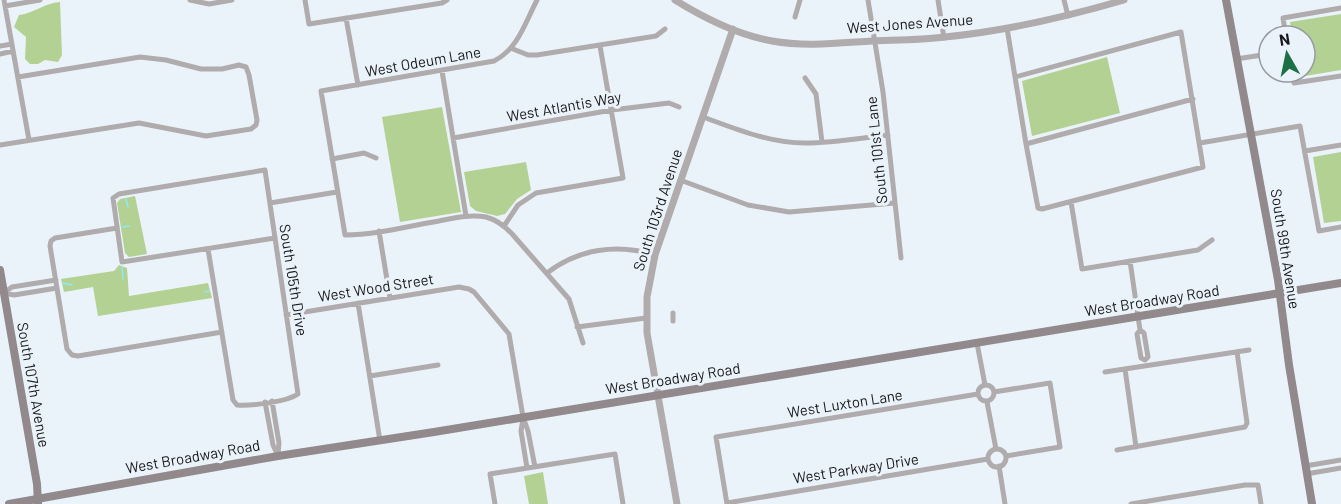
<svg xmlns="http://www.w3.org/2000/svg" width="1341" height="504" viewBox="0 0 1341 504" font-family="Barlow,sans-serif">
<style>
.green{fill:#b3d193}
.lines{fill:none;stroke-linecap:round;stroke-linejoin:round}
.stream{stroke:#8deaf9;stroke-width:1.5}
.minor{stroke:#b0abac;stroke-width:5}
.tertiary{stroke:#b0abac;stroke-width:7}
.secondary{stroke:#91898b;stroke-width:8}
.labels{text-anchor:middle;stroke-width:6;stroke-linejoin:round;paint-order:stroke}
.street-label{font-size:15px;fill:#17191c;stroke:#ebf3fa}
</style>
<rect width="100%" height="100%" fill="#ebf3fa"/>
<path class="green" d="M60,2L62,55L58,62L45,60L38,64H30L25,59L26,37L14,27L19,15C35,13 44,3 60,2Z
M1341,14V70L1299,77V72H1305V36H1293L1290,22Z
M1107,57L1120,113L1032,136L1022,81Z
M442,107L461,212L400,222L382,117Z
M1341,152V221L1324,223L1313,157Z
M526,162L531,190L517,199L505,214L497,216L476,211L470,206L464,172Z
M135,196L147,254L129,257L125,253L117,203L120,199Z
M119,265L127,268L129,296L208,283L212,298L98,316L93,287L64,292L61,279L114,271Z
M543,472L548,504H529L524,476Z"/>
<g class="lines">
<path class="stream" d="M126,199L128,207
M122,227L129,226
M122,267L123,279
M63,283L72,285
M205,292L209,291"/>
<path class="minor" d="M4,0L29,140
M190,0L209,4L232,0
M305,0L309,24L442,3L447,0
M537,0C525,23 518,49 494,61L321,91L345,235C376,235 408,226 439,221C454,218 470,214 486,217C497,220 505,226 513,235L569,299L583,343
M868,0L883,92L901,258
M938,0L944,38
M1064,0L1068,16
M5,6L40,0
M795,17L800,0
M346,18L358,85
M1007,28L1026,144L1038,208L1042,209L1203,167L1181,32L1015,77
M1286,36L1283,18L1341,8
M0,46L12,44
M513,49L528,55H537L656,36L665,29
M0,54L13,51
M1236,59L1269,54
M442,71L466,216
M1292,72L1294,83L1341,76
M805,78L816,94L822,142
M703,117C736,129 769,143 805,143C833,143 861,138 888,135
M453,138L612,110L669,103L679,107
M1200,143L1300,126L1319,231L1341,227
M1026,144L1193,99
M0,145L139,123L206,136L251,129L256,125L257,120L249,75L246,67L239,65L222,69H201L166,60L140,57L18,77
M1305,151L1341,145
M332,159L364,153L376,158
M680,180L748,205L789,212L895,203
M1071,202L1082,269L1198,250L1212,240
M270,203L337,192
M504,226L518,205L536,193L623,178L600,46
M117,228L55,238L51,241L50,246L67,349L72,355L78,356L222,332
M379,231L390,298
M208,249L233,400L237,405C251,406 287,402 298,394L265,170L119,194L113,198L122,262L275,238
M1130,261L1140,330L1137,334L1141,358L1145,360L1148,357L1144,333L1140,330
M547,273C578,249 617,243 655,255
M4,293L12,287L56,280
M4,293L14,295L57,288
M358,303L380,441
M673,313V321
M286,315L459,287L469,289L474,292L509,334L523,417L528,431L535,467
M577,327L646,318
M977,343L985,385
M1125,369L1136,447
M1105,372L1249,350
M370,376L438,365
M978 393a8 8 0 1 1 16 0a8 8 0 1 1-16 0Z
M994,392L1050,383L1060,447L1006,456
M272,401L279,443L278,454
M265,402L273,445L278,456
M987,402L996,449
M523,419L521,431L527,468
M988 458a9 9 0 1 1 18 0a9 9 0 1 1-18 0Z
M1117,450L1245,427L1247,423L1237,352
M999,466L1005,504
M1305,466L1341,460
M1306,474L1341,468
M727,503L988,459
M495,504L490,474L615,454L623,504
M727,504L716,437L978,394
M1131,504L1245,485H1258L1261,504"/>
<path class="tertiary" d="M675,0C704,18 738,35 772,41C805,47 839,43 872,41C896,40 921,40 945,37C1006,31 1066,17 1124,0
M677,504L647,333V297L655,255L733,29"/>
<path class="secondary" d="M1226,0L1278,280L1289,365L1312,504
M0,270L37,484L38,504
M9,504L278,456L434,432L1341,283"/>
</g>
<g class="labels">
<g class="street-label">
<text transform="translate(910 24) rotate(-4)" y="5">West Jones Avenue</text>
<text transform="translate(423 62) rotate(-10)" y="5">West Odeum Lane</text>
<text transform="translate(564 107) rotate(-10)" y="5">West Atlantis Way</text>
<text transform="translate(877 150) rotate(-96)" y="5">South 101st Lane</text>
<text transform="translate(658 210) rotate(-72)" y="5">South 103rd Avenue</text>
<text transform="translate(1285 249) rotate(81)" y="5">South 99th Avenue</text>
<text transform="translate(293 280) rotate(81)" y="5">South 105th Drive</text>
<text transform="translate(376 288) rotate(-9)" y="5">West Wood Street</text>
<text transform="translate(1152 301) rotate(-9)" y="5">West Broadway Road</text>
<text transform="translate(673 379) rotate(-9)" y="5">West Broadway Road</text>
<text transform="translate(33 385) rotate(80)" y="5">South 107th Avenue</text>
<text transform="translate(845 404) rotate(-9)" y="5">West Luxton Lane</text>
<text transform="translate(193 457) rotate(-10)" y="5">West Broadway Road</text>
<text transform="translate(856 469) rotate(-9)" y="5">West Parkway Drive</text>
</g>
</g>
<g transform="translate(1287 54) rotate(351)"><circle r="28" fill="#ebf3fa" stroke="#969ca1" stroke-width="1.5"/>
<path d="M0-4.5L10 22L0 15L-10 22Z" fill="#1b7144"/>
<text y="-9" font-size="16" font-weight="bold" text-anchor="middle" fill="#17191c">N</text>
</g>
</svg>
